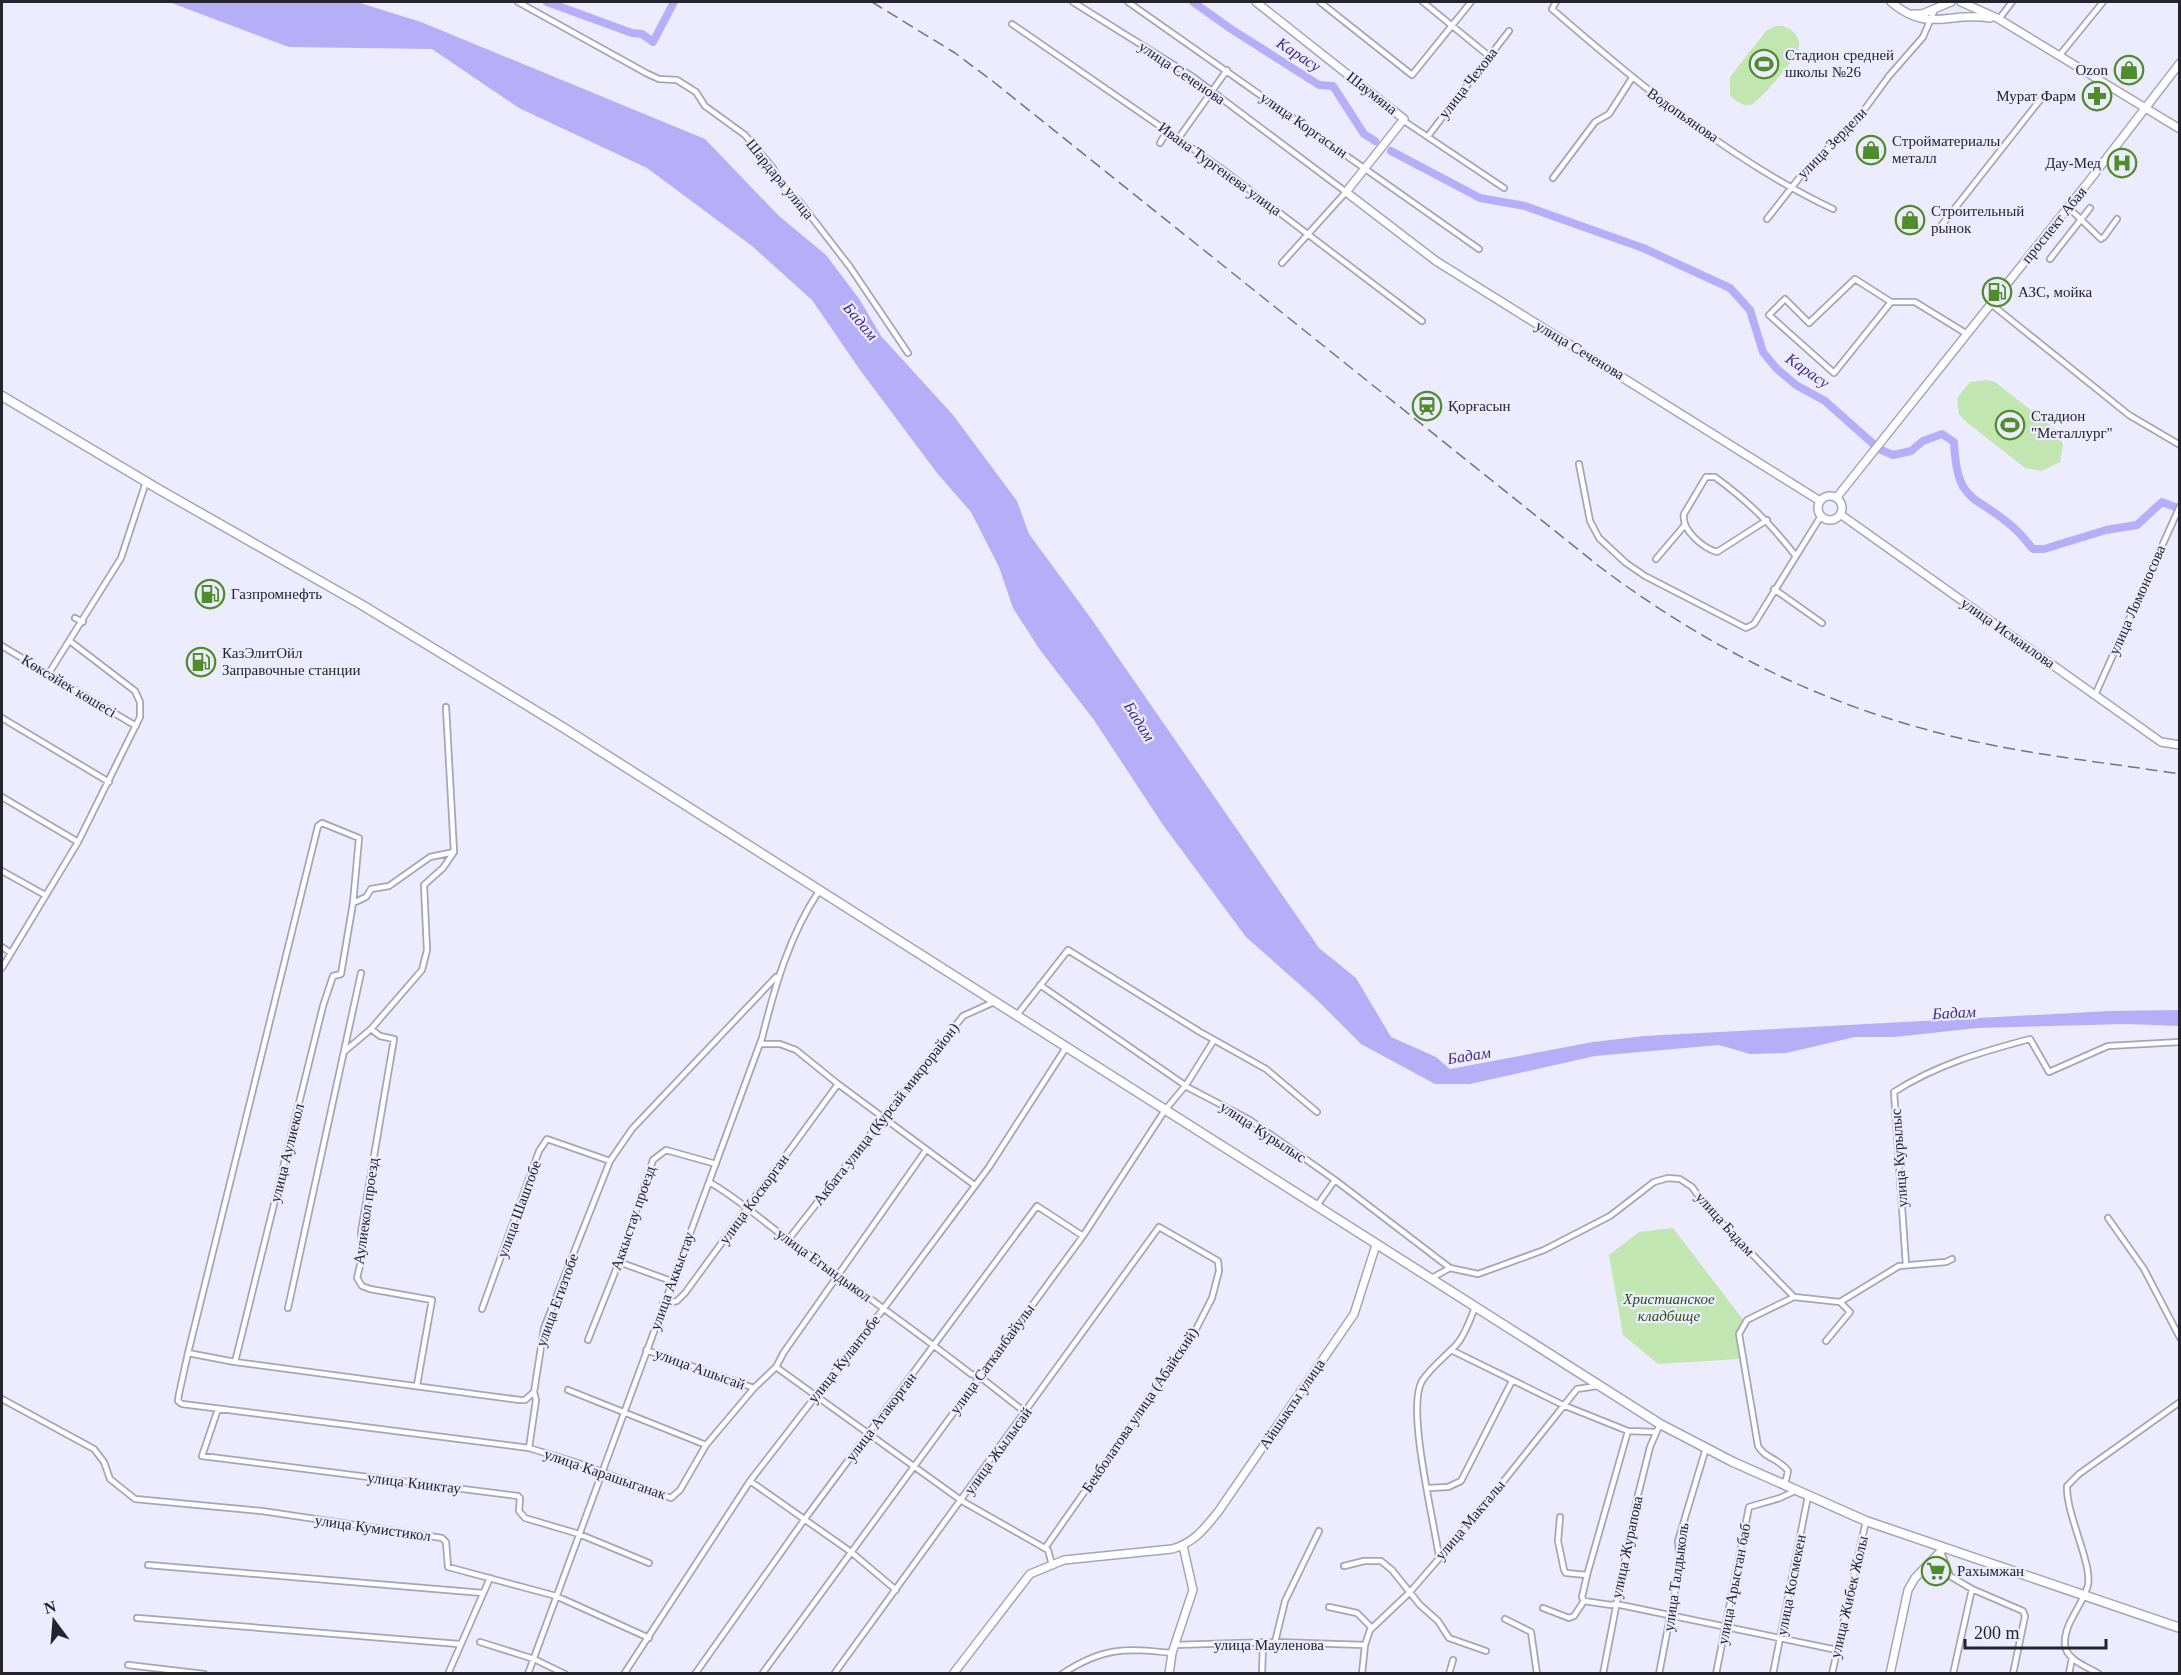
<svg xmlns="http://www.w3.org/2000/svg" width="2181" height="1675" viewBox="0 0 2181 1675" font-family="Georgia,serif">
<style>
.green{fill:#c2e6b1}
.water{fill:#b7aef8}
.lines{fill:none;stroke-linecap:round;stroke-linejoin:round}
.river{stroke:#b7aef8;stroke-width:8}
.street-casing{stroke:#a6a4ba;stroke-width:8}
.secondary-casing{stroke:#a6a4ba;stroke-width:10}
.highway-casing{stroke:#a6a4ba;stroke-width:11}
.street{stroke:#fff;stroke-width:4.5}
.secondary{stroke:#fff;stroke-width:7}
.highway{stroke:#fff;stroke-width:8}
.rail{stroke:#74727f;stroke-width:1.5;stroke-dasharray:12 6;stroke-linecap:butt}
.labels{text-anchor:middle;stroke-width:4.5;stroke-linejoin:round;paint-order:stroke}
.poi-label{font-size:15px;fill:#25242d;stroke:#edebfe;text-anchor:start}
.street-label{font-size:15px;fill:#25242d;stroke:#edebfe}
.park-label{font-size:15px;font-style:italic;fill:#29520d;stroke:#edebfe}
.water-label{font-size:16px;font-style:italic;fill:#422e82;stroke:#edebfe}
</style>
<rect width="100%" height="100%" fill="#edebfe"/>
<path class="green" d="M1775,26C1789,24 1805,37 1797,52C1792,62 1759,103 1750,105C1742,106 1735,101 1730,95V77L1766,31Z
M1987,380L1995,382L2055,429L2063,445L2060,462L2042,471L2025,468L1965,421L1959,414L1957,398L1970,382Z
M1673,1228L1744,1321L1739,1359L1658,1364L1623,1335L1609,1255L1639,1232Z"/>
<path class="water" d="M169,2H357L421,22L705,139L779,216L826,255L860,300L881,336L953,415L1017,501L1029,534L1090,617L1319,948L1356,978L1391,1037L1436,1057L1450,1069L1593,1042L1644,1036L2109,1011L2179,1010V1026L2127,1024L1977,1028L1895,1037H1855L1786,1053L1750,1054L1719,1045L1595,1056L1470,1084H1435L1361,1044L1316,999L1246,937L1163,825L1094,720L1040,650L1013,608L999,567L971,512L937,473L860,370L812,300L752,246L647,168L519,108L432,49L289,47Z"/>
<g class="lines">
<path class="river" d="M547,2L632,33L642,34L653,42L674,2
M1193,2L1231,29L1319,85L1333,86L1364,134L1375,141
M1391,151L1480,198L1525,206L1643,248L1730,288L1750,310L1763,352L1776,368L1796,385L1825,401L1879,449L1893,455L1911,451L1923,441L1942,434L1954,442C1957,506 1975,493 2014,528C2021,534 2027,542 2033,549H2044L2106,530L2137,525L2162,502L2180,509"/>
<g class="street-casing">
<path id="street" d="M518,2L646,73L659,79L677,80L696,92L705,106L745,135L773,168L782,186L799,201L850,267L908,353
M1073,2L1193,77L1346,192L1282,263
M1128,2L1479,249
M1320,2L1412,75L1471,2
M1423,2L1489,56
M1556,2L1552,9C1636,82 1731,161 1833,209
M1999,19L2012,2
M1012,24L1222,169L1422,321
M2059,56L2103,2
M1404,121L1504,188
M1428,136L1509,31
M1178,139L1227,70
M1160,143L1167,131
M1553,178L1595,122L1609,114L1632,78
M2068,207L2101,239
M1767,219L1803,173L1856,121L1889,76L1923,37L1935,9
M1941,226L2040,100
M2104,237L2117,219
M2050,259L2090,208
M1891,302L1834,373L1769,315L1785,299L1809,323L1855,279L1891,302H1915L1967,334
M1991,304L2129,415L2180,445
M1579,464L1590,521L1599,538L1626,563L1645,576L1746,628L1754,624L1821,516
M1767,520L1717,552C1703,548 1681,530 1684,514L1706,477H1715C1749,502 1769,522 1795,555
M1656,559L1684,526
M1774,589L1822,623
M75,618L83,622
M2,646L136,726
M49,673L121,558L146,482
M2095,695L2180,506
M2,718L109,782
M2,797L78,842
M2,871L45,895
M353,903L366,897L371,889L389,886L430,857L454,852
M2,947L11,953
M2,968L78,842L140,717V702L135,691L71,642
M1040,985L1189,1088L1250,1120L1335,1180L1450,1268
M1017,1015L1068,950L1200,1032L1266,1069L1317,1112
M760,1044H780L796,1050L838,1084L973,1184
M345,1051L371,1029
M709,1182C738,1198 762,1221 790,1241C851,1285 912,1328 971,1374L979,1376L1026,1413
M1316,1207L1335,1180
M2108,1218L2144,1269L2180,1338
M788,1240L963,1016L994,1002
M619,1262L671,1281
M1906,1265L1894,1092C1936,1065 1981,1052 2030,1039L2049,1072L2108,1046L2180,1042
M1430,1279L1450,1268L1478,1274L1544,1250L1610,1216L1654,1182L1668,1178L1680,1179L1692,1187L1707,1208L1794,1297L1840,1302L1899,1266L1946,1262L1952,1259
M663,1304L677,1301L685,1293L838,1084
M288,1308L361,973
M482,1309L539,1151L547,1139L610,1161
M588,1340L619,1262L653,1160L666,1150L716,1164
M1826,1341L1850,1312L1840,1302
M646,1350L754,1388
M1451,1350L1563,1405L1628,1431L1587,1575
M188,1353L235,1362L323,1006L333,976L341,974L353,903L359,838L322,823L318,826L188,1353L179,1394L178,1401L182,1404L529,1448L578,1463L671,1498L680,1490L706,1445L754,1388L776,1367L784,1352L926,1150
M235,1362L520,1400H525L534,1392L544,1328L610,1161L632,1129L776,977
M776,1367L962,1501L1048,1550L1052,1565
M417,1385L432,1300L370,1289L362,1286L357,1278L363,1253L361,1232L394,1039L380,1036L371,1029L422,970L427,950L424,885L443,868L454,852L446,707
M568,1390L706,1445
M2,1399L94,1449L104,1462L110,1479L135,1499L262,1511L442,1538L446,1542L448,1567L556,1596L649,1638
M218,1409L202,1456L518,1496L520,1498L519,1511L525,1518L579,1534L649,1563
M1628,1431L1656,1432
M529,1448L536,1400L534,1392
M750,1481L851,1552L896,1590
M1781,1484L1786,1480L1788,1471C1780,1459 1764,1458 1758,1446L1739,1334L1747,1320L1794,1297
M1428,1488L1448,1487L1461,1481L1512,1381
M1560,1517L1558,1541L1564,1570L1566,1573L1587,1575L1582,1597L1584,1601L1611,1605L1616,1604L1837,1650
M1941,1552L1950,1576L1972,1589L2023,1611L2025,1616L2013,1674
M1439,1557C1434,1521 1406,1408 1422,1381C1431,1367 1446,1356 1457,1344C1466,1333 1470,1320 1475,1307
M148,1565L483,1593
M1344,1566L1364,1561H1381L1392,1570L1420,1605L1438,1621L1449,1638L1486,1651
M1329,1607L1357,1613L1372,1628
M1543,1608L1569,1618L1574,1616L1584,1601
M137,1618L459,1644
M1505,1619L1531,1632L1537,1674
M480,1642L534,1659L565,1674
M1275,1642L1285,1601L1319,1531
M1174,1645L1275,1642L1365,1645
M128,1665L204,1674
M448,1674L490,1578
M528,1674L762,1038C775,986 789,936 819,891
M624,1674L750,1481L884,1308L989,1167L1067,1046
M695,1674L804,1520L1037,1206L1083,1236
M762,1674L1083,1236L1165,1110L1186,1085L1214,1040
M834,1674L1159,1227L1218,1261L1219,1271L1212,1298L1189,1343L1045,1548
M1062,1674C1103,1647 1125,1648 1172,1653
M1262,1674L1263,1643
M1362,1674L1365,1645L1370,1630L1410,1592L1475,1517L1577,1389L1597,1386
M1449,1674L1453,1660
M1603,1674L1636,1503L1650,1447L1660,1424
M1659,1674L1680,1565L1678,1541L1706,1448
M1716,1674L1749,1507L1780,1498L1795,1491
M1773,1674L1808,1496
M1832,1674L1866,1521
M1953,1674L1972,1589
M2069,1674L2072,1658
M2099,1674C2088,1667 2066,1660 2065,1645C2063,1624 2083,1605 2088,1585C2092,1562 2066,1515 2067,1486L2079,1474L2180,1402"/>
</g>
<g class="secondary-casing">
<path id="secondary" d="M1256,2L1404,119L1346,192L1436,261L1820,501
M1891,2C1929,34 1947,11 1990,18
M1961,2L1997,18L2180,129
M1913,14H1922L1951,2
M1818 508a12 12 0 1 1 24 0a12 12 0 1 1-24 0Z
M1837,497L2089,181L2180,63
M1840,514L2161,742L2180,745
M953,1674L1030,1574L1064,1560L1172,1549C1194,1543 1204,1529 1218,1512L1354,1314L1376,1245
M1169,1674L1172,1653L1193,1590L1183,1546
M1890,1674L1908,1590L1915,1578L1944,1548"/>
</g>
<g class="highway-casing">
<path id="highway" d="M2,396L160,490L362,605L564,728L1660,1424L1733,1462L1866,1521L2180,1628"/>
</g>
<use href="#street" class="street"/>
<use href="#secondary" class="secondary"/>
<use href="#highway" class="highway"/>
<path class="rail" d="M872,2L955,53L995,83L1600,567C1700,642 1808,698 1928,730C2010,753 2096,761 2180,774"/>
</g>
<defs>
<g id="stadium-ring" transform="scale(1.5)"><circle r="9.5" fill="#edebfe" stroke="#4f8c2b" stroke-width="1.5"/><path d="M0-5a6.5 5 0 1 0 0 10a6.5 5 0 1 0 0-10ZM-3.5-1.8h7v3.6h-7Z" fill="#4f8c2b"/></g>
<g id="shop-ring" transform="scale(1.5)"><circle r="9.5" fill="#edebfe" stroke="#4f8c2b" stroke-width="1.5"/><path d="M-5-2.5h2.3a2.7 3.5 0 0 1 5.4 0H5L5.5 6h-11ZM-1.5-2.5h3a1.5 2.3 0 0 0-3 0Z" fill="#4f8c2b"/></g>
<g id="pharmacy-ring" transform="scale(1.5)"><circle r="9.5" fill="#edebfe" stroke="#4f8c2b" stroke-width="1.5"/><path d="M-2-6h4v4h4v4h-4v4h-4v-4h-4v-4h4Z" fill="#4f8c2b"/></g>
<g id="hospital-ring" transform="scale(1.5)"><circle r="9.5" fill="#edebfe" stroke="#4f8c2b" stroke-width="1.5"/><path d="M-5-5h3v3.5h4V-5h3V5h-3V1.5h-4V5h-3Z" fill="#4f8c2b"/></g>
<g id="fuel-ring" transform="scale(1.5)"><circle r="9.5" fill="#edebfe" stroke="#4f8c2b" stroke-width="1.5"/><path d="M-5.5-6h7V0h2V4h1.3V-2.5L3-4.5l.8-.8L6-3V5H2.5V1h-1V6h-7ZM-4.2-4.7v3.2H.2V-4.7Z" fill="#4f8c2b"/></g>
<g id="station-ring" transform="scale(1.5)"><circle r="9.5" fill="#edebfe" stroke="#4f8c2b" stroke-width="1.5"/><path d="M-3-6H3Q5-6 5-4V2Q5 4 3 4L4.5 6H3L1.5 4h-3L-3 6H-4.5L-3 4Q-5 4-5 2V-4Q-5-6-3-6ZM-3.5-4v3h7v-3ZM-3.5 1v1.5H-2V1ZM2 1v1.5H3.5V1Z" fill="#4f8c2b"/></g>
<g id="supermarket-ring" transform="scale(1.5)"><circle r="9.5" fill="#edebfe" stroke="#4f8c2b" stroke-width="1.5"/><path d="M-6-5.5h2.5l.6 2H6L4.5 2H-2.5L-4.4-4H-6ZM-1.5 3.2a1.3 1.3 0 1 0 .1 0ZM3 3.2a1.3 1.3 0 1 0 .1 0Z" fill="#4f8c2b"/></g>
</defs>
<g fill-rule="evenodd">
<use href="#stadium-ring" x="1764" y="64"/>
<use href="#shop-ring" x="2129" y="70"/>
<use href="#pharmacy-ring" x="2097" y="96"/>
<use href="#shop-ring" x="1871" y="150"/>
<use href="#hospital-ring" x="2122" y="163"/>
<use href="#shop-ring" x="1910" y="220"/>
<use href="#fuel-ring" x="1997" y="292"/>
<use href="#station-ring" x="1427" y="406"/>
<use href="#stadium-ring" x="2010" y="425"/>
<use href="#fuel-ring" x="210" y="594"/>
<use href="#fuel-ring" x="201" y="662"/>
<use href="#supermarket-ring" x="1936" y="1571"/>
</g>
<g class="labels">
<g class="poi-label">
<text x="1785" y="60">Стадион средней<tspan x="1785" dy="17">школы №26</tspan></text>
<text x="2108" y="75" text-anchor="end">Ozon</text>
<text x="2076" y="101" text-anchor="end">Мурат Фарм</text>
<text x="1892" y="146">Стройматериалы<tspan x="1892" dy="17">металл</tspan></text>
<text x="2101" y="168" text-anchor="end">Дау-Мед</text>
<text x="1931" y="216">Строительный<tspan x="1931" dy="17">рынок</tspan></text>
<text x="2018" y="297">АЗС, мойка</text>
<text x="1448" y="411">Қорғасын</text>
<text x="2031" y="421">Стадион<tspan x="2031" dy="17">"Металлург"</tspan></text>
<text x="231" y="599">Газпромнефть</text>
<text x="222" y="658">КазЭлитОйл<tspan x="222" dy="17">Заправочные станции</tspan></text>
<text x="1957" y="1576">Рахымжан</text>
</g>
<g class="street-label">
<text transform="translate(1182 73) rotate(34)" y="5">улица Сеченова</text>
<text transform="translate(1468 83) rotate(-52)" y="5">улица Чехова</text>
<text transform="translate(1372 93) rotate(38)" y="5">Шаумяна</text>
<text transform="translate(1683 115) rotate(35)" y="5">Водопьянова</text>
<text transform="translate(1304 125) rotate(35)" y="5">улица Коргасын</text>
<text transform="translate(1832 143) rotate(-46)" y="5">улица Зердели</text>
<text transform="translate(1220 169) rotate(36)" y="5">Ивана Тургенева улица</text>
<text transform="translate(780 179) rotate(51)" y="5">Шардара улица</text>
<text transform="translate(2054 225) rotate(-51)" y="5">проспект Абая</text>
<text transform="translate(1580 350) rotate(31)" y="5">улица Сеченова</text>
<text transform="translate(2137 600) rotate(-66)" y="5">улица Ломоносова</text>
<text transform="translate(2008 633) rotate(35)" y="5">улица Исмаилова</text>
<text transform="translate(69 686) rotate(31)" y="5">Көксәйек көшесі</text>
<text transform="translate(886 1114) rotate(-52)" y="5">Акбата улица (Курсай микрорайон)</text>
<text transform="translate(1263 1132) rotate(33)" y="5">улица Курылыс</text>
<text transform="translate(287 1153) rotate(-76)" y="5">улица Аулиекол</text>
<text transform="translate(1899 1158) rotate(-94)" y="5">улица Курылыс</text>
<text transform="translate(754 1199) rotate(-54)" y="5">улица Коскорган</text>
<text transform="translate(519 1209) rotate(-70)" y="5">улица Шаштобе</text>
<text transform="translate(366 1211) rotate(-82)" y="5">Аулиекол проезд</text>
<text transform="translate(633 1218) rotate(-71)" y="5">Аккыстау проезд</text>
<text transform="translate(1725 1224) rotate(48)" y="5">улица Бадам</text>
<text transform="translate(824 1265) rotate(36)" y="5">улица Егындыкол</text>
<text transform="translate(672 1281) rotate(-70)" y="5">улица Аккыстау</text>
<text transform="translate(557 1300) rotate(-70)" y="5">улица Егизтобе</text>
<text transform="translate(844 1359) rotate(-52)" y="5">улица Кулантобе</text>
<text transform="translate(992 1359) rotate(-54)" y="5">улица Сатканбайулы</text>
<text transform="translate(700 1369) rotate(20)" y="5">улица Ашысай</text>
<text transform="translate(1292 1404) rotate(-56)" y="5">Айшыкты улица</text>
<text transform="translate(1140 1410) rotate(-56)" y="5">Бекболатова улица (Абайский)</text>
<text transform="translate(881 1417) rotate(-53)" y="5">улица Атакорган</text>
<text transform="translate(998 1451) rotate(-54)" y="5">улица Жылысай</text>
<text transform="translate(605 1474) rotate(19)" y="5">улица Карашыганак</text>
<text transform="translate(414 1483) rotate(7)" y="5">улица Кииктау</text>
<text transform="translate(1470 1520) rotate(-50)" y="5">улица Макталы</text>
<text transform="translate(373 1528) rotate(8)" y="5">улица Кумистикол</text>
<text transform="translate(1627 1547) rotate(-78)" y="5">улица Журапова</text>
<text transform="translate(1676 1577) rotate(-82)" y="5">улица Талдыколь</text>
<text transform="translate(1734 1584) rotate(-79)" y="5">улица Арыстан баб</text>
<text transform="translate(1791 1585) rotate(-79)" y="5">улица Космекен</text>
<text transform="translate(1849 1597) rotate(-77)" y="5">улица Жибек Жолы</text>
<text x="1269" y="1650">улица Мауленова</text>
</g>
<g class="park-label">
<text x="1669" y="1304">Христианское<tspan x="1669" dy="17">кладбище</tspan></text>
</g>
<g class="water-label">
<text transform="translate(1299 54) rotate(33)" y="6">Карасу</text>
<text transform="translate(861 321) rotate(50)" y="6">Бадам</text>
<text transform="translate(1808 370) rotate(35)" y="6">Карасу</text>
<text transform="translate(1140 721) rotate(58)" y="6">Бадам</text>
<text transform="translate(1954 1012) rotate(-3)" y="6">Бадам</text>
<text transform="translate(1469 1055) rotate(-9)" y="6">Бадам</text>
</g>
</g>
<rect width="2181" height="1675" fill="none" stroke="#25242d" stroke-width="6"/>
<g transform="translate(54 1621) rotate(344)" stroke="#edebfe" stroke-width="4.5" paint-order="stroke">
<path d="M0-4.5L10 22L0 15L-10 22Z" fill="#25242d"/>
<text y="-9" font-size="16" font-weight="bold" text-anchor="middle" fill="#25242d">N</text>
</g>
<path d="M1965 1639v9h141v-9" fill="none" stroke="#25242d" stroke-width="3"/>
<text x="1974" y="1639" font-size="18" fill="#25242d" stroke="#edebfe" stroke-width="4.5" paint-order="stroke">200 m</text>
</svg>
